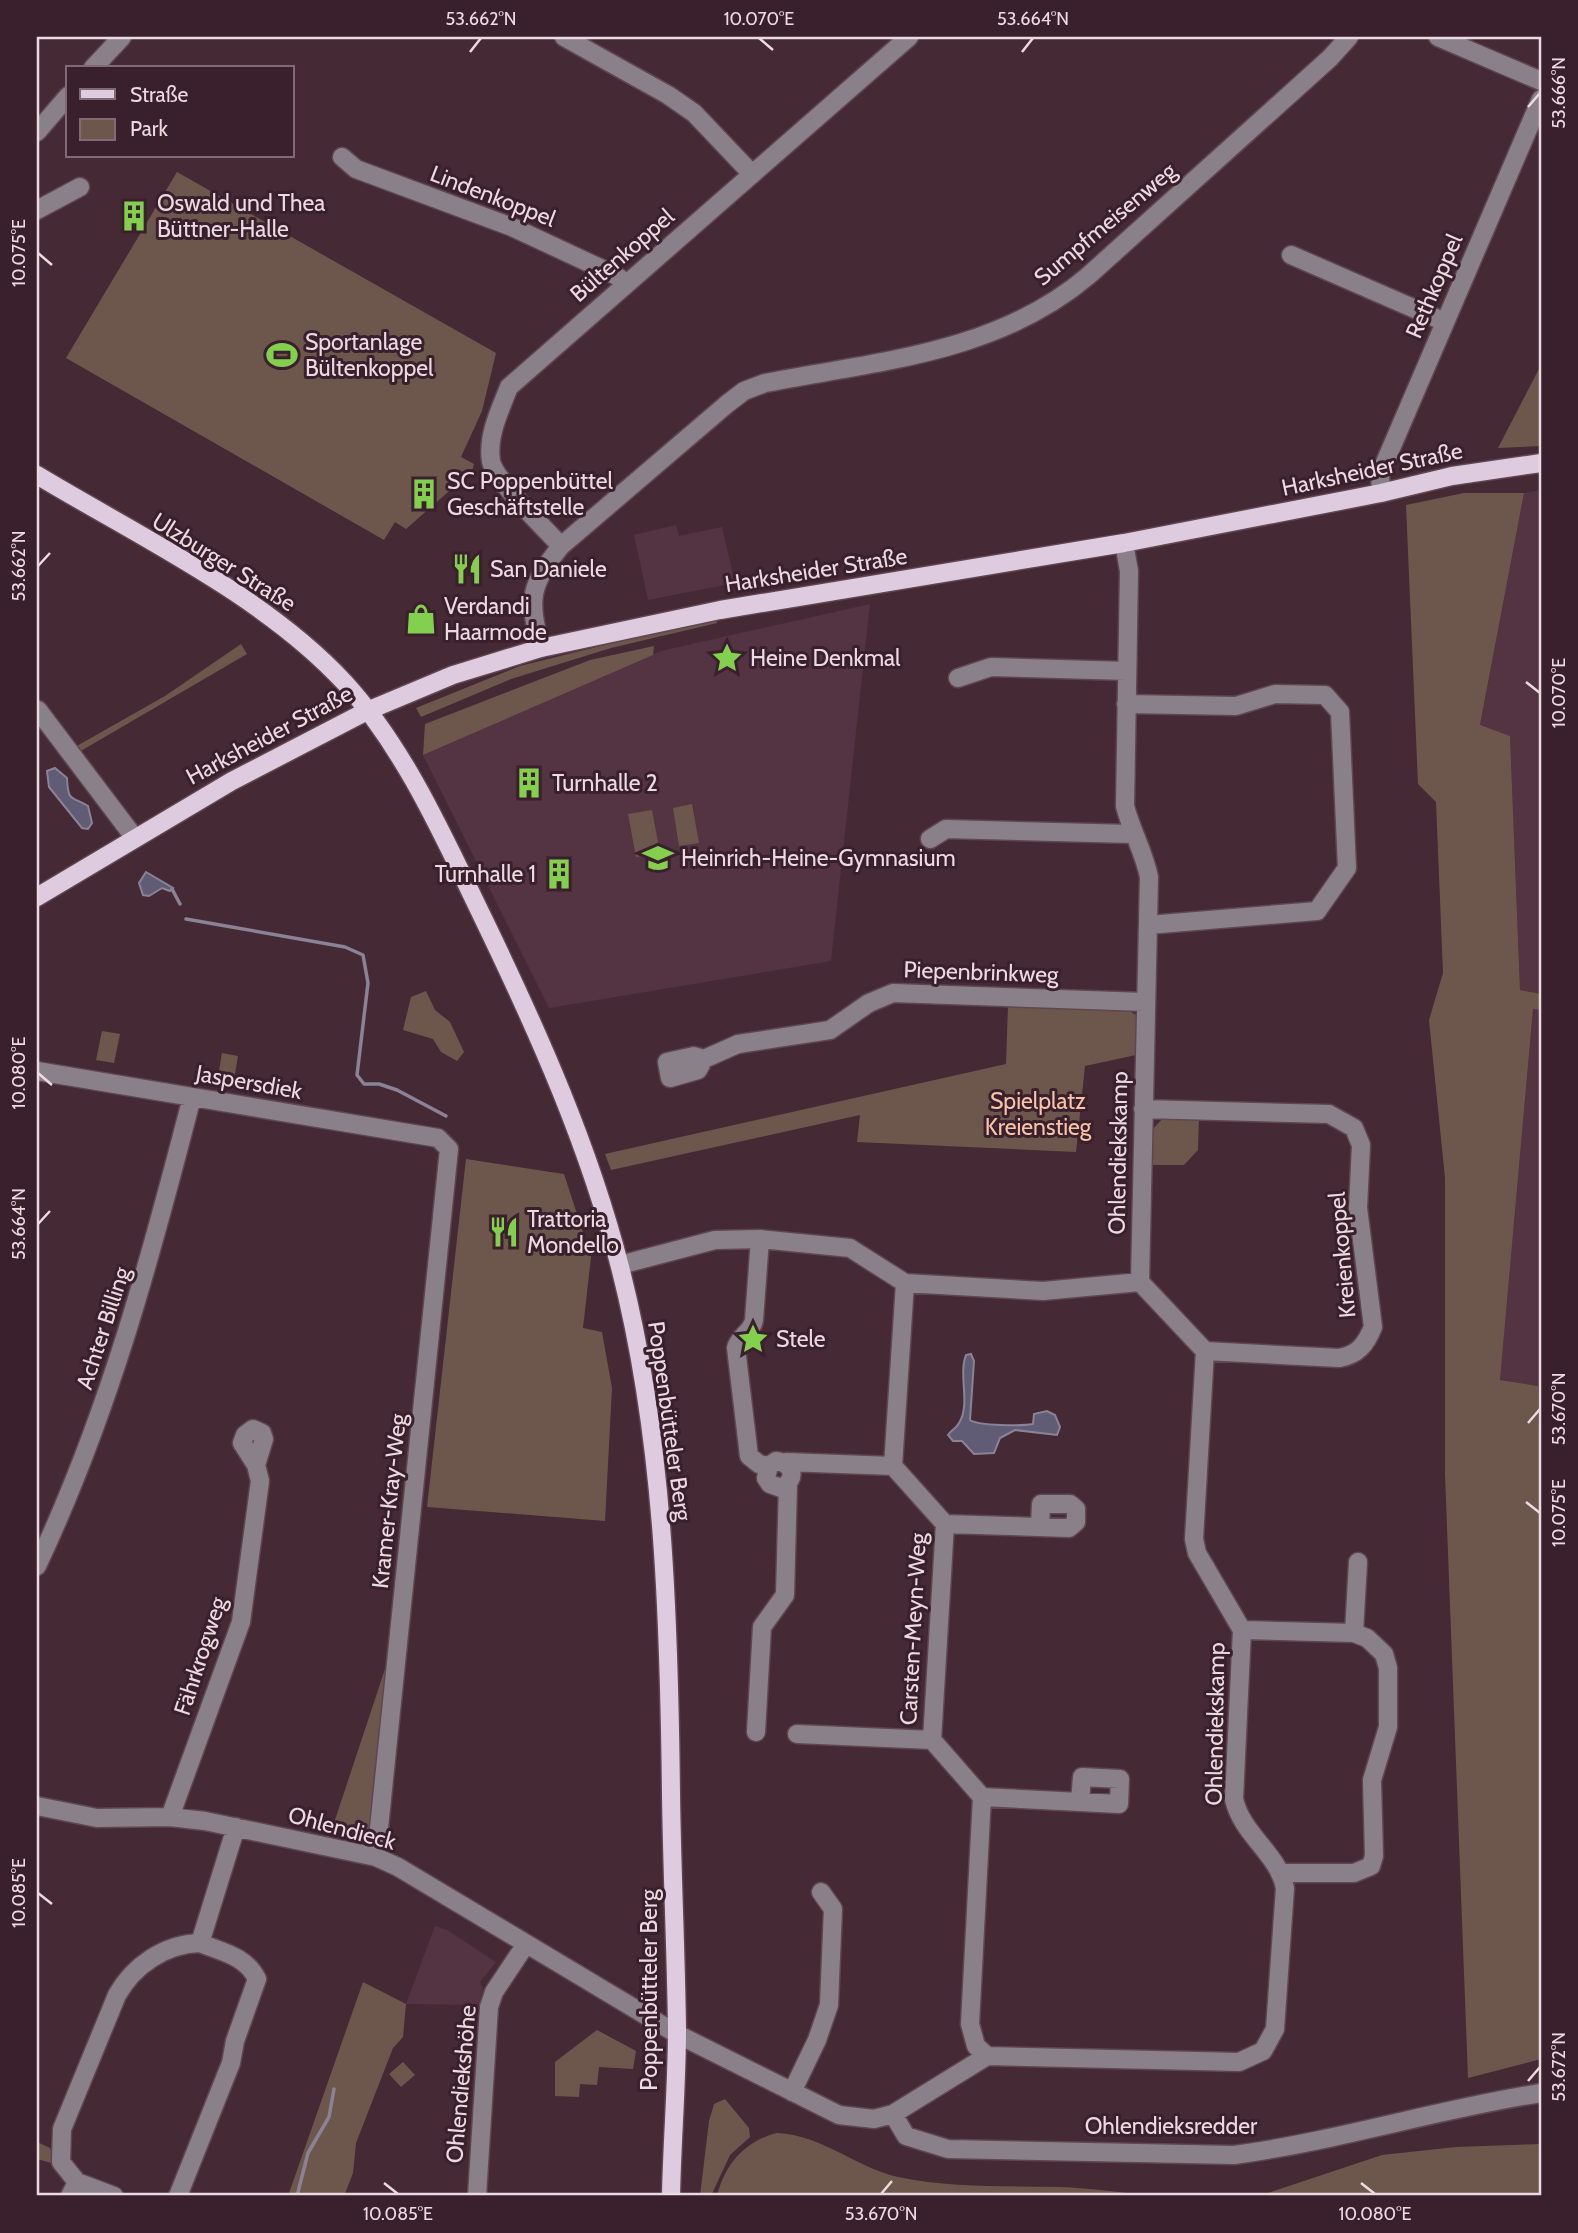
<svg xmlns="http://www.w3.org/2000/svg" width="1578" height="2233" viewBox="0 0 1578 2233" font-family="Cabin,sans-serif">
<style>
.built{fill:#543342}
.green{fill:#6d574c}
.water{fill:#615c76;stroke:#8b8296;stroke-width:2}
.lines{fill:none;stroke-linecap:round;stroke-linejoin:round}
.stream{stroke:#8b8296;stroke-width:3.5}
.minor-casing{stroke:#604651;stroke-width:21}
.major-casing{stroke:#604651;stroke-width:21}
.minor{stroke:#89808a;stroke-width:18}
.major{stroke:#decbe0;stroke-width:18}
.ticks{fill:none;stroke:#ecdae1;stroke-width:2.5}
.labels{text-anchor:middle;stroke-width:6;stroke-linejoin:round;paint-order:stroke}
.street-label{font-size:23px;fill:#ecdae1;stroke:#3a202c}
.poi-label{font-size:23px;fill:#ecdae1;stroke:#3a202c;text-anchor:start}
.park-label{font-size:23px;fill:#f8c3a7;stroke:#3a202c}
.neatline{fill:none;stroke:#ecdae1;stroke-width:2.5}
.ticks-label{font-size:18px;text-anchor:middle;fill:#ecdae1}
</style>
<rect width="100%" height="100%" fill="#452a36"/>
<path class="built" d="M1541,490V994L1520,990L1510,736L1480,726L1524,493Z
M676,525L679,536L722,527L735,583L648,600L634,535Z
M870,604L831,961L549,1008L423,755L661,651Z
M1533,1009L1541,1010V1522L1538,1386L1500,1380Z
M435,1926L447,1930L496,1962L480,1982L483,1989L479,2005L406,2004Z"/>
<path class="green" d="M177,172L496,353L482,411L461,457L474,464L472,471L406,529L395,522L384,540L66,358Z
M1541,365V446L1498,448Z
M1464,493H1524L1480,725L1510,736L1520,990L1541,994V1010L1533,1009L1500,1380L1538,1386L1541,1522V2059L1468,2078L1445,1474V1178L1429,1020L1443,973L1436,802L1418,784L1406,505Z
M717,617V623L611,648L511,679L421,717L416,708L520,666Z
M241,644L247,654L79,752L75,747L165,696Z
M654,646L653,655L423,755L425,724L590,660Z
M692,804L699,843L679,846L673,808Z
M652,810L660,853L636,857L628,814Z
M426,991L435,1010L450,1022L464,1052L457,1061L441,1052L433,1039L403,1030L411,997Z
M1008,1005L1123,1007L1136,1015V1055L1085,1066L1076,1152L857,1142L860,1115L611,1170L605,1154L1006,1064Z
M102,1031L120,1034L114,1063L96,1060Z
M222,1053L238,1056L233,1085L217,1082Z
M1165,1116H1199L1198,1150L1184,1165H1149L1150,1132Z
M466,1159L564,1174L591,1257L583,1328L602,1332L612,1388L605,1521L427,1507Z
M388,1660L374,1843L331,1832Z
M363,1982L406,2004L403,2037L393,2048L356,2143L353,2173L344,2196H288Z
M597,2030L636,2051L633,2069L599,2067L597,2085L580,2084L579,2097L555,2096V2062Z
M403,2062L415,2075L401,2087L389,2074Z
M725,2099L749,2128L750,2137L730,2155L711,2196H700L709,2121L714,2104Z
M777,2133C822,2135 855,2167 898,2177C951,2188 1005,2186 1059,2187C1091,2188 1123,2193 1156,2196H717C725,2164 745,2141 777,2133Z
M37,2142L50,2148L55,2164L37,2159Z
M1541,2144V2196H1259L1382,2155L1456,2147Z"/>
<path class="water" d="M55,768L67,778C68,802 71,796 88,806L92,823L88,829L82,828L49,787L47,771Z
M146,872L173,888L170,891L162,888L149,896L143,895L139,883Z
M971,1354L974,1361L970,1420C979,1426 1022,1426 1033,1424L1034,1414L1047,1411L1055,1415L1060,1427L1057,1435L1015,1430L1000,1438L994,1453L974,1454L962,1441H953L948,1435C951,1430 956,1429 959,1423C971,1404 958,1375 966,1355Z"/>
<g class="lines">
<path class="stream" d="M172,889L180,904
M186,919L345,947L363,955L368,983L357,1075L364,1084H379L397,1090L446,1116
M297,2196L308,2153L329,2117L334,2089"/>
<g class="minor-casing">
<path id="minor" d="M564,37L668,95L694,113L752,174
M1438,37L1541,81
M93,68L122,37
M37,132L68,96
M342,157L356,169L512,227L615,275L626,283
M37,210L80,187
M1291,255L1445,322
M1381,493L1380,474L1541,99
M561,546C546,530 494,479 491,461C487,436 500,410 509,387L909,37
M541,648C528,599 529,586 561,546L727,404L744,391L765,383C879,361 997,353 1088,276L1330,58L1349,37
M958,678L991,667L1127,671
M1126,704L1236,706L1275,694L1325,695L1340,712L1347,868L1317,911L1148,925
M38,710L134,837
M930,839L946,829L1132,834
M704,1059L698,1070L670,1078L667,1062L694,1056L704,1059L738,1044L830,1030L869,1003L893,993L1145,1002
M37,1071L438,1138L449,1149L376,1857
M1143,1109L1329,1114L1354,1128L1361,1145L1358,1208L1373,1327C1366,1344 1358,1355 1339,1358L1205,1351
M760,1239L754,1320C752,1332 739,1336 736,1348L749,1456L759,1464L769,1466L766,1478L770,1484L781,1488C798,1479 793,1463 776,1461L769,1466
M620,1265L715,1240L760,1239L850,1248L905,1283L1043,1291L1140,1282
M905,1283L893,1466L945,1524L932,1740L982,1797L970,2024L976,2046L987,2056
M786,1462L893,1466
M945,1524L1069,1528L1076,1522V1509L1070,1504H1041L1040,1527
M37,1566C109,1413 150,1260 192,1097
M1242,1630L1354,1633L1367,1638L1384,1654L1388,1668V1727L1372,1780L1374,1856L1371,1866L1354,1873H1282
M1354,1633L1358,1562
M756,1732L762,1627L785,1595L788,1484
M797,1734L932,1740
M982,1797L1119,1804L1120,1779L1082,1777L1080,1802
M37,1806L97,1818L170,1817L205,1821L376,1857L398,1867L677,2034L839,2115L874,2119L893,2114L987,2056L1239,2062L1263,2051L1275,2029L1285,1888C1278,1853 1242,1835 1234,1799L1242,1630L1197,1553L1194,1539L1205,1351L1140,1282L1149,877C1144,852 1131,830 1125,806L1129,571L1124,543
M170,1817L241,1622L260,1481L256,1465L264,1439L262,1433L253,1429L245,1435L242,1443L256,1465
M792,2092L817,2040L829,2005L833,1909L821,1892
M893,2114L906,2136L948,2149L1234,2155C1338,2141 1438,2109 1541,2093
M77,2182L114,2196
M70,2196L77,2182L61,2162L62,2129L117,1995C134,1965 165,1944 200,1943L236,1827
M178,2196L231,2063L235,2041L257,1979C246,1956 222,1952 200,1943
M477,2196L489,2007L494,1992L526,1944"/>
</g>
<g class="major-casing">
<path id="major" d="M37,475C138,536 265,596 345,683C406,750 445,840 484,920C538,1032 589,1146 620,1267C664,1438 669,1618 671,1794C672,1872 676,1951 677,2029C677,2085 672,2141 671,2196
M37,897L232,781L367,711L453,675L541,648L720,610L1124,543L1381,493L1452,476L1541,463"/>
</g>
<use href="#minor" class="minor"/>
<use href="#major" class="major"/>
</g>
<path class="ticks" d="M759,38L773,50M470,52L481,38M1022,52L1033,38M1528,107L1540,93M38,253L52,265M38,566L50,553M1526,682L1540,693M38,1073L52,1085M38,1224L50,1211M1528,1423L1540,1409M1526,1502L1540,1513M38,1893L52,1904M1528,2081L1540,2067M384,2183L398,2194M1361,2183L1375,2194M881,2194L892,2181"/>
<defs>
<g id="building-bare" transform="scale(2.415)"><path d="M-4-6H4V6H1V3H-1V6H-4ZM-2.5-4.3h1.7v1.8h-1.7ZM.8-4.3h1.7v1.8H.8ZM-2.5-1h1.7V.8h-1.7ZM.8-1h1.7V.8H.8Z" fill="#83d04e" stroke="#3a202c" stroke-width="2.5" paint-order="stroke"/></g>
<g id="stadium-bare" transform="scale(2.415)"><path d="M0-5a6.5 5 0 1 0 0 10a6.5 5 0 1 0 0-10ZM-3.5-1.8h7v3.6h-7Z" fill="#83d04e" stroke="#3a202c" stroke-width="2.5" paint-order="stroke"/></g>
<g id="restaurant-bare" transform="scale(2.415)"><path d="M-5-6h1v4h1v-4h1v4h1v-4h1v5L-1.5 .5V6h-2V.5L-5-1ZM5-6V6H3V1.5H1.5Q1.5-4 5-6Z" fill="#83d04e" stroke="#3a202c" stroke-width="2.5" paint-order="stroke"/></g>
<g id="shop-bare" transform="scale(2.415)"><path d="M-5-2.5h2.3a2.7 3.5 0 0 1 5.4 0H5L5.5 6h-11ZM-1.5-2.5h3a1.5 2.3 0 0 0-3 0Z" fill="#83d04e" stroke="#3a202c" stroke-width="2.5" paint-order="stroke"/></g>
<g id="sight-bare" transform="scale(2.415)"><path d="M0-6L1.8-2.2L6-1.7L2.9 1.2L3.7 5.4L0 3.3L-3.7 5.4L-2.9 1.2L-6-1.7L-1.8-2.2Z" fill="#83d04e" stroke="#3a202c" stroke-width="2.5" paint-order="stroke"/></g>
<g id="school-bare" transform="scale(2.415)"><path d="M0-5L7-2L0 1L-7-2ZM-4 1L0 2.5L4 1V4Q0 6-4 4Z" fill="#83d04e" stroke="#3a202c" stroke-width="2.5" paint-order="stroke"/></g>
</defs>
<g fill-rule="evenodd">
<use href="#building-bare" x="134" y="216"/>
<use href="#stadium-bare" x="282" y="355"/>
<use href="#building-bare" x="424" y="494"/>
<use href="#restaurant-bare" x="467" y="569"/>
<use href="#shop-bare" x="421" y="619"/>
<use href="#sight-bare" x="727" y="658"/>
<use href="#building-bare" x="529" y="783"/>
<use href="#school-bare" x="658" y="858"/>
<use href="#building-bare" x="559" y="874"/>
<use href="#restaurant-bare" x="504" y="1232"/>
<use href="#sight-bare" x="753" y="1339"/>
</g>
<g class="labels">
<g class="street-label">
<text transform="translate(493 196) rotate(21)" y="8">Lindenkoppel</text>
<text transform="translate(1105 224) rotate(-40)" y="8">Sumpfmeisenweg</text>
<text transform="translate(622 255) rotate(-41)" y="8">Bültenkoppel</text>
<text transform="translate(1434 286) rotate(-67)" y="8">Rethkoppel</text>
<text transform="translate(1372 469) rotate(-12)" y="8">Harksheider Straße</text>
<text transform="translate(224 562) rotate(32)" y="8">Ulzburger Straße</text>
<text transform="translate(816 570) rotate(-9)" y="8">Harksheider Straße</text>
<text transform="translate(269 735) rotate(-28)" y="8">Harksheider Straße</text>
<text transform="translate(981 972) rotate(2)" y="8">Piepenbrinkweg</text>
<text transform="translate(249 1082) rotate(10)" y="8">Jaspersdiek</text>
<text transform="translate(1118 1153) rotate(-89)" y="8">Ohlendiekskamp</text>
<text transform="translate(1342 1255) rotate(-95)" y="8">Kreienkoppel</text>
<text transform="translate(103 1328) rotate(-72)" y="8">Achter Billing</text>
<text transform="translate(670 1421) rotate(82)" y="8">Poppenbütteler Berg</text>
<text transform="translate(389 1501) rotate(-84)" y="8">Kramer-Kray-Weg</text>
<text transform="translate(913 1629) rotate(-87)" y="8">Carsten-Meyn-Weg</text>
<text transform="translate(200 1656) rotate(-72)" y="8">Fährkrogweg</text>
<text transform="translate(1215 1724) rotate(-89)" y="8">Ohlendiekskamp</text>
<text transform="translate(342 1828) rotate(15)" y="8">Ohlendieck</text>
<text transform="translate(649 1990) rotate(-90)" y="8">Poppenbütteler Berg</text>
<text transform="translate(461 2084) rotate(-85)" y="8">Ohlendiekshöhe</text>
<text x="1171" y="2134">Ohlendieksredder</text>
</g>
<g class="poi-label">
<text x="157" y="211">Oswald und Thea<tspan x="157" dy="26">Büttner-Halle</tspan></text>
<text x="305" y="350">Sportanlage<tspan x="305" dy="26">Bültenkoppel</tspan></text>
<text x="447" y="489">SC Poppenbüttel<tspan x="447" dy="26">Geschäftstelle</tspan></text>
<text x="490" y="577">San Daniele</text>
<text x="444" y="614">Verdandi<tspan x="444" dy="26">Haarmode</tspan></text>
<text x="750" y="666">Heine Denkmal</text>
<text x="552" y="791">Turnhalle 2</text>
<text x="681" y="866">Heinrich-Heine-Gymnasium</text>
<text x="536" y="882" text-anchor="end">Turnhalle 1</text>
<text x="527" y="1227">Trattoria<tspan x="527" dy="26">Mondello</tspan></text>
<text x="776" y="1347">Stele</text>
</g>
<g class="park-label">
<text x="1038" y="1109">Spielplatz<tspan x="1038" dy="26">Kreienstieg</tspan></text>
</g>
</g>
<rect width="1578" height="2233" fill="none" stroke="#3a202c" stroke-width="77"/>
<rect x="66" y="66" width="228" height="91" fill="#3a202c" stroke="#816a74" stroke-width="2"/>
<rect x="80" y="89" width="35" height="10" fill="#decbe0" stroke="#816a74" stroke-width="2"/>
<text x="130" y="102" font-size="21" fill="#ecdae1">Straße</text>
<rect x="80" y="119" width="35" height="21" fill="#6d574c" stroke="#816a74" stroke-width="2"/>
<text x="130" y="136" font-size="21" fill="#ecdae1">Park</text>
<rect x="38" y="38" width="1502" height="2156" class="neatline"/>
<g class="ticks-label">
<text x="481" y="25">53.662°N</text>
<text x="759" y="25">10.070°E</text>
<text x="1033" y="25">53.664°N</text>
<text transform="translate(1559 93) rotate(-90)" y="6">53.666°N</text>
<text transform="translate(19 253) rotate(-90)" y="6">10.075°E</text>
<text transform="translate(19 566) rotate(-90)" y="6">53.662°N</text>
<text transform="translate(1559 693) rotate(-90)" y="6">10.070°E</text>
<text transform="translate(19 1073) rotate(-90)" y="6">10.080°E</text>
<text transform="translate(19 1224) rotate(-90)" y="6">53.664°N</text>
<text transform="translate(1559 1409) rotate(-90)" y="6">53.670°N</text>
<text transform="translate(1559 1513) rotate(-90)" y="6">10.075°E</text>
<text transform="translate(19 1893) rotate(-90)" y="6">10.085°E</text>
<text transform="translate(1559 2067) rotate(-90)" y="6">53.672°N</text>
<text x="398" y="2220">10.085°E</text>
<text x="881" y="2220">53.670°N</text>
<text x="1375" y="2220">10.080°E</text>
</g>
</svg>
